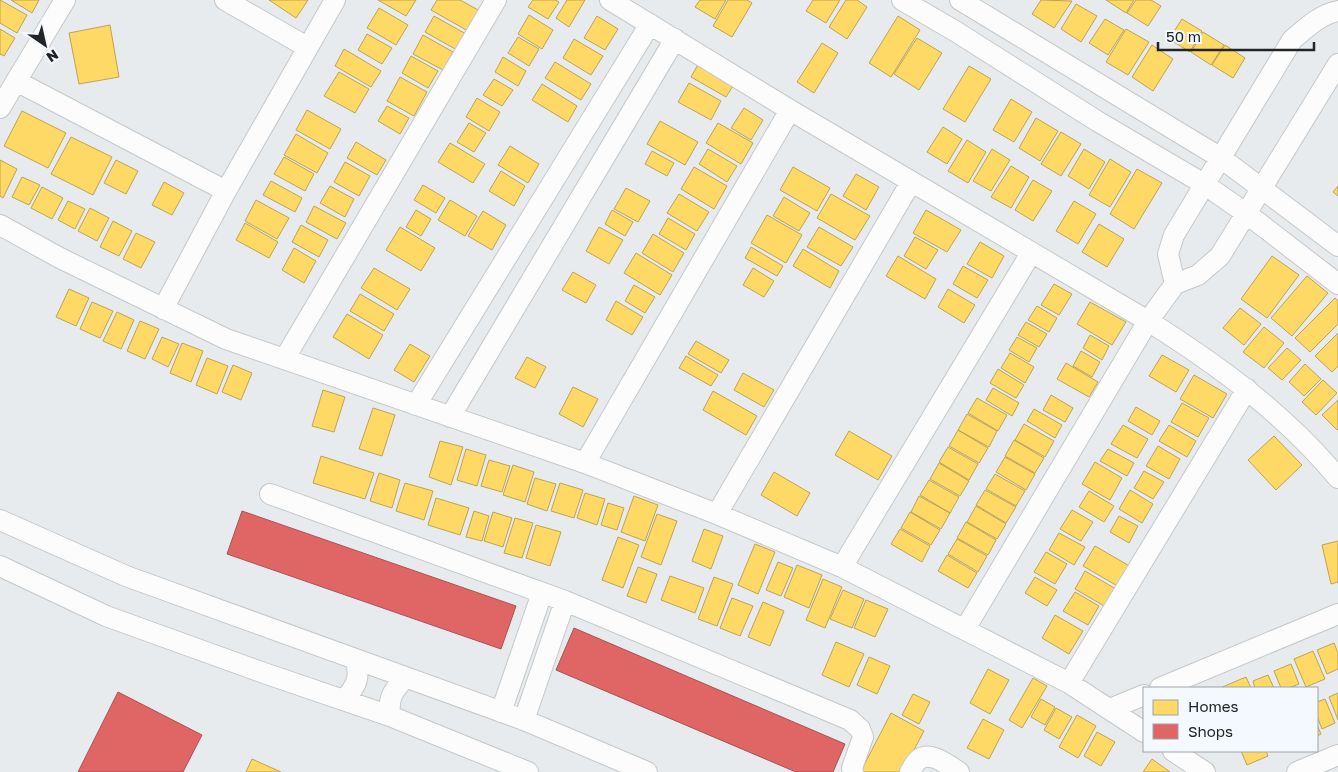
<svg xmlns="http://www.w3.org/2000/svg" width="1338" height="772" viewBox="0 0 1338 772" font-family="'Golos Text',sans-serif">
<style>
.homes{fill:#ffd966;stroke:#bda353}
.shops{fill:#e06666;stroke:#a75253}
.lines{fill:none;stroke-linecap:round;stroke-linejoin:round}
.minor-casing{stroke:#c5c8c9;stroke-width:22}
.minor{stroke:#fcfcfc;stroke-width:20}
</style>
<rect width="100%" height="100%" fill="#e8ebed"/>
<path class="homes" d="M0,0L27,15L17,33L0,23Z
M11,0H39L32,13Z
M269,0H308L296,18Z
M378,0H416L406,16Z
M437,0H460L480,11L468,31L431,10Z
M533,0H555L559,2L548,19L528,7Z
M567,0H585L569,27L556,18Z
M700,0H726L715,19L695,7Z
M728,0H747L752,3L732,37L713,26Z
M813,0H840L826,23L806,11Z
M846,0H857L867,7L847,39L829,27Z
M1041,0L1072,1L1054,28L1032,14Z
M1106,0H1134L1126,13Z
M1136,0H1151L1161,6L1148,26L1127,13Z
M1076,4L1097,16L1081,42L1061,29Z
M379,8L408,25L396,45L367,28Z
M529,15L553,30L542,49L518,34Z
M434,16L466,34L457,50L425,32Z
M597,16L618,29L605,50L584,38Z
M898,16L920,30L891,77L869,63Z
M1105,19L1124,30L1108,55L1089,43Z
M1182,19L1202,31L1190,52L1169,39Z
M110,25L119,77L79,84L69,33Z
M0,29L15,38L4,56L0,54Z
M1126,29L1149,42L1128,75L1106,62Z
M1203,32L1224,45L1211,65L1191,52Z
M367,34L392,48L382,64L358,50Z
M423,35L453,52L443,70L413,54Z
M518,37L539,49L529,66L508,53Z
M917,38L942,53L919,90L894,74Z
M574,39L603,56L591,75L563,58Z
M822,43L838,53L814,93L797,82Z
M1152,45L1173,59L1153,91L1132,77Z
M1225,45L1245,58L1233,78L1212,65Z
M344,49L381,71L371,87L335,66Z
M411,56L438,71L428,88L402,73Z
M503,57L526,71L518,86L495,72Z
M700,61L736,81L726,97L691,77Z
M555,62L591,84L581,100L545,78Z
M969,66L991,79L965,122L943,109Z
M339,72L369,89L355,113L324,96Z
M400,77L427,92L414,116L387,101Z
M494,79L513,90L502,106L483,95Z
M689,83L721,101L711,120L678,102Z
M542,84L577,106L568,122L532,100Z
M477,98L500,112L489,131L466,117Z
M1011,99L1032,112L1014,142L993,130Z
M387,106L409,118L400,134L378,121Z
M744,108L763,120L751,140L731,128Z
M307,110L341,129L330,149L296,130Z
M22,111L66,133L48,168L4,146Z
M1036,118L1058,131L1040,161L1019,148Z
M660,121L698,142L685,165L647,144Z
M469,123L486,133L474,152L457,142Z
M718,123L753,143L741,164L706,143Z
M943,127L962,139L947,164L927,152Z
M1061,132L1081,144L1061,176L1041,164Z
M296,134L328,153L317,173L284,155Z
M71,137L112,157L93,195L51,174Z
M967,140L986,152L968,183L948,171Z
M356,142L386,160L377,175L347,158Z
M450,143L485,164L473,183L438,162Z
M510,146L539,164L528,183L498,165Z
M708,149L737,166L727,182L699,164Z
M992,149L1010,160L991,191L973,181Z
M1084,149L1105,162L1089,189L1068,176Z
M652,151L674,163L667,176L645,164Z
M284,157L314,174L305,191L274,174Z
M1110,159L1131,172L1110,207L1089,195Z
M0,160L17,169L3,198L0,196Z
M116,160L138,171L126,194L104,183Z
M345,162L370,176L359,196L334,182Z
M1011,166L1029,177L1011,208L991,197Z
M694,167L727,186L714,209L681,189Z
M793,167L830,188L817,211L780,190Z
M1137,169L1162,183L1134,229L1110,214Z
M501,171L525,186L514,206L489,191Z
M856,174L879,187L866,210L843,196Z
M22,177L40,185L29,205L12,197Z
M1033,180L1052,191L1033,221L1015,210Z
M271,181L302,198L295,212L263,195Z
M164,182L184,193L172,215L152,205Z
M423,185L445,198L436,213L414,200Z
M330,186L354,199L345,217L320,203Z
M1338,186V196L1333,192Z
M42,187L63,198L52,219L31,208Z
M626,188L650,201L638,222L614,209Z
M679,194L709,212L697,231L667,213Z
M831,194L870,216L855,240L817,218Z
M784,197L810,213L799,231L773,216Z
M256,200L289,218L277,239L245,221Z
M450,200L477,216L465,236L438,220Z
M68,201L85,209L75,229L58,220Z
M1074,201L1096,214L1078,244L1056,231Z
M314,206L346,223L337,239L306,222Z
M90,208L109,218L97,241L78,231Z
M416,210L431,219L421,236L406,227Z
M612,210L633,222L625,236L605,224Z
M926,210L961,230L947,252L913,233Z
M483,211L506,225L492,250L468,236Z
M767,215L802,235L786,263L751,243Z
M668,218L695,234L686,250L659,234Z
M113,221L132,231L119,256L100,247Z
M245,223L278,242L269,258L236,240Z
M1099,224L1124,239L1107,267L1082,252Z
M301,225L328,240L319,257L292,242Z
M400,227L435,248L421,271L386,250Z
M599,227L623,240L609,264L586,251Z
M819,227L853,247L841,266L807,247Z
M136,233L155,242L141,268L123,259Z
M653,234L684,253L673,272L642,253Z
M915,237L938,250L926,269L904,256Z
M980,242L1004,256L992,278L967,264Z
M751,247L783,266L777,276L745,258Z
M294,248L316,261L304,283L282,270Z
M803,249L839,271L830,288L793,266Z
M636,253L672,275L660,295L624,273Z
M898,256L936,279L925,299L886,276Z
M1272,256L1299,275L1267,318L1241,299Z
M963,266L988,280L977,298L953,284Z
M374,268L410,289L397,310L361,288Z
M753,268L774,281L764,297L743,285Z
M573,272L596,285L586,303L562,290Z
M1307,276L1328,293L1292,336L1271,318Z
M1054,284L1072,294L1059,315L1041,305Z
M634,285L655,297L645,313L625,301Z
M69,289L89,298L76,326L56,317Z
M948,289L975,305L964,323L938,307Z
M360,294L394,314L384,331L350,311Z
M1335,298L1338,301V324L1310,352L1295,338Z
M616,301L643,317L632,335L606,320Z
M92,302L113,311L100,338L80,329Z
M1090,302L1126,322L1112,345L1077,324Z
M1037,306L1057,318L1049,332L1028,320Z
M1240,308L1261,324L1244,345L1223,328Z
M117,312L134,320L121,349L103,341Z
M347,314L383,335L369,359L333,337Z
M140,321L159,329L145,359L127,351Z
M1026,322L1047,334L1039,347L1018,335Z
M1264,327L1284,343L1264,368L1243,352Z
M1338,333V366L1332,372L1315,356Z
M1090,335L1109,346L1102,360L1083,348Z
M162,337L179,344L168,367L152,359Z
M1017,337L1037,348L1029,362L1009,350Z
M696,341L729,360L721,373L688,354Z
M182,343L203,351L191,382L170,373Z
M410,344L430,356L414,382L394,370Z
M1287,348L1301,360L1282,380L1268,368Z
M1081,351L1100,362L1092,377L1073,366Z
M1010,353L1034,367L1025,383L1001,368Z
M1162,355L1189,370L1176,392L1149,376Z
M686,356L718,375L711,386L679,368Z
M527,357L546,367L535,388L515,378Z
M207,358L228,366L217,394L196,385Z
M1066,363L1098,382L1089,397L1057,379Z
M1305,364L1321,379L1304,396L1289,382Z
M233,365L252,373L241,400L222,392Z
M998,369L1024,385L1016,398L990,383Z
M743,373L774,390L764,407L734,390Z
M1194,375L1227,394L1213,418L1180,399Z
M1323,380L1337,393L1316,415L1302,402Z
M573,387L598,399L583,427L559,414Z
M993,388L1019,403L1012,416L986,400Z
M323,390L345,397L334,432L312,426Z
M713,391L757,416L746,435L703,410Z
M1051,395L1073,408L1065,422L1043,410Z
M977,398L1007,415L998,431L968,413Z
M1338,400V429L1337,430L1322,415Z
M1182,403L1209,418L1198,437L1171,422Z
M1136,407L1160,421L1152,435L1128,421Z
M373,408L395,415L382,456L359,449Z
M1034,409L1062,425L1055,438L1027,421Z
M967,414L997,431L989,447L958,430Z
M1024,424L1054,441L1045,457L1015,440Z
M1123,425L1148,439L1137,458L1111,444Z
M1169,425L1196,441L1187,457L1159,441Z
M958,430L988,448L979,463L949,446Z
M849,431L892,456L878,480L835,455Z
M1274,436L1302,465L1276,490L1248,460Z
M1014,440L1044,458L1035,473L1005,456Z
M440,441L463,447L451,485L429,477Z
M1158,446L1180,459L1169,479L1146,466Z
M948,447L978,464L969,480L939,462Z
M466,449L486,455L477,486L457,480Z
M1108,449L1134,463L1127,476L1100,461Z
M321,456L374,473L365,499L313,483Z
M1005,457L1035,474L1026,490L996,472Z
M489,460L510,466L502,492L481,486Z
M1095,462L1122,478L1110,500L1082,484Z
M939,463L969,481L960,496L930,479Z
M513,465L534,472L525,502L503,495Z
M1144,471L1164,482L1153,499L1134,488Z
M774,472L810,493L797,516L761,495Z
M379,473L400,480L392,508L370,501Z
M995,474L1025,491L1016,506L986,489Z
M535,478L556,484L547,511L527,504Z
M929,480L959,497L950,513L920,495Z
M405,483L433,491L424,520L396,511Z
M560,483L583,490L574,518L551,511Z
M985,490L1016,507L1006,523L976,505Z
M1130,490L1153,504L1142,523L1119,509Z
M1089,491L1114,506L1104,522L1079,507Z
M585,493L605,499L597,525L577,518Z
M634,496L658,505L645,541L621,532Z
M919,496L950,513L941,529L911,512Z
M436,498L469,508L460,535L428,525Z
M608,503L624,508L617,530L601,525Z
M976,506L1006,524L997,539L967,522Z
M1072,510L1093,522L1081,541L1060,529Z
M474,511L489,516L482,541L466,537Z
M493,512L512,518L503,547L484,541Z
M910,512L940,530L931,545L901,528Z
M657,514L677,521L661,565L641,557Z
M1119,516L1138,526L1129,543L1110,532Z
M515,518L533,523L522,558L504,553Z
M966,522L996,540L988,555L957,538Z
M536,525L561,532L550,566L526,558Z
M704,529L723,536L711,569L692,561Z
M900,529L930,546L922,562L891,544Z
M1059,533L1085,547L1074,565L1049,550Z
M618,537L639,545L623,588L602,580Z
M957,539L987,556L978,572L948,554Z
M1338,541V582L1331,584L1322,545Z
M755,544L775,552L758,594L738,585Z
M1095,546L1133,568L1121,588L1083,566Z
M1046,552L1067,564L1055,584L1034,572Z
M947,555L977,573L968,588L938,571Z
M778,562L793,568L781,596L766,590Z
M797,565L822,575L809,608L784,597Z
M638,567L657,574L646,603L627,596Z
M1085,571L1116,589L1106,607L1075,589Z
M670,576L704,588L695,613L661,600Z
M714,577L733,584L717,626L698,619Z
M1035,577L1057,590L1047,606L1025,593Z
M823,579L842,587L825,628L806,620Z
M843,590L864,599L852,628L830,619Z
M1075,592L1099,606L1088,625L1063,611Z
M732,598L753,606L740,636L720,628Z
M866,600L888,609L875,637L854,628Z
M763,602L784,611L770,646L748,637Z
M1055,615L1083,631L1069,654L1042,638Z
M836,642L864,654L849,687L822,675Z
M1334,643L1338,653V669L1327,674L1317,650Z
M1313,651L1325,679L1306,687L1294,659Z
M869,657L890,666L877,694L857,685Z
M1291,664L1299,684L1289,688H1281L1274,671Z
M988,669L1009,680L990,714L970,703Z
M1268,675L1274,688H1255L1253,681Z
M1246,677L1251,688H1220Z
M1033,678L1047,686L1022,728L1009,720Z
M1338,693V720L1329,697Z
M913,694L930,702L919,724L902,715Z
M1041,699L1055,707L1045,725L1031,717Z
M1325,699L1335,723L1322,729L1317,716V702Z
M1056,708L1072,717L1059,739L1044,730Z
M891,713L924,731L902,772H864L861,771Z
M1077,715L1096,726L1078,758L1059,747Z
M983,719L1004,730L989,759L967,748Z
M1317,725L1321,734L1317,736Z
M1097,732L1115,742L1101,766L1084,756Z
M1241,751H1266L1268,756L1247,765Z
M252,759L281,772H246Z
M1152,759L1170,772H1143Z"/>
<path class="shops" d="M242,511L516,606L501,649L227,554Z
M574,628L845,744L833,772H796L556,670Z
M118,692L202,735L183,772H78Z"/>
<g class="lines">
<g class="minor-casing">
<path id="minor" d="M225,0L307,47
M610,0L790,110L1148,321C1218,365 1285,414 1338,478
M902,0L955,31L1097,121L1204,184L1247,214L1338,284
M960,0L1221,158L1338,246
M1338,11C1320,14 1305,29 1292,40L1174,235L1168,254L1175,284L1198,275L1220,256L1338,64
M16,81L226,191
M0,108L65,0
M0,225L60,258L226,339L585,463L717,514L842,567L1069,683L1144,732
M163,309L226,191L335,0
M285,358L496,0
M416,405L650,24
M450,417L675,39
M585,463L790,110
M270,494L565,601L850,720L860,729L863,737L852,768L853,772
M717,514L911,182
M0,520L126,576L524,720L647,772
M0,566L106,616L264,673L390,716L528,772
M842,567L1031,253
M965,629L1148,321L1175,284
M1069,683L1247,389
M1160,688L1338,614
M344,700C357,685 360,679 356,660
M1110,709L1144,695
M501,712L542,593
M390,716C388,697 393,691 405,678
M524,720L565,601
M1173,751L1205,772
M910,772C912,769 914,764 917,761C929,749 948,765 959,772
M1297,772L1338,755"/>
</g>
<use href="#minor" class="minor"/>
</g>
<rect x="1143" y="687" width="175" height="65" fill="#f3f9fe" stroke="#9fa4a8"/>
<rect x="1153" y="700" width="25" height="15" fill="#ffd966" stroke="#9fa4a8"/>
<text x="1188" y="712" font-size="15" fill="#222426">Homes</text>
<rect x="1153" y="724" width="25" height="15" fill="#e06666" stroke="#9fa4a8"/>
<text x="1188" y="737" font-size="15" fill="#222426">Shops</text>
<g transform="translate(45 45) rotate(146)" stroke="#f3f9fe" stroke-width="4" paint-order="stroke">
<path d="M0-4L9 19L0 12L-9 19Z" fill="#222426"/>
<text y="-8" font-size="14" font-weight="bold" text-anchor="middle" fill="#222426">N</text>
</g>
<path d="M1158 42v8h156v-8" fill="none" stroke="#222426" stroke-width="2.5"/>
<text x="1166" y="42" font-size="15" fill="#222426" stroke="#f3f9fe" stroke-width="4" paint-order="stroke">50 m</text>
</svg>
